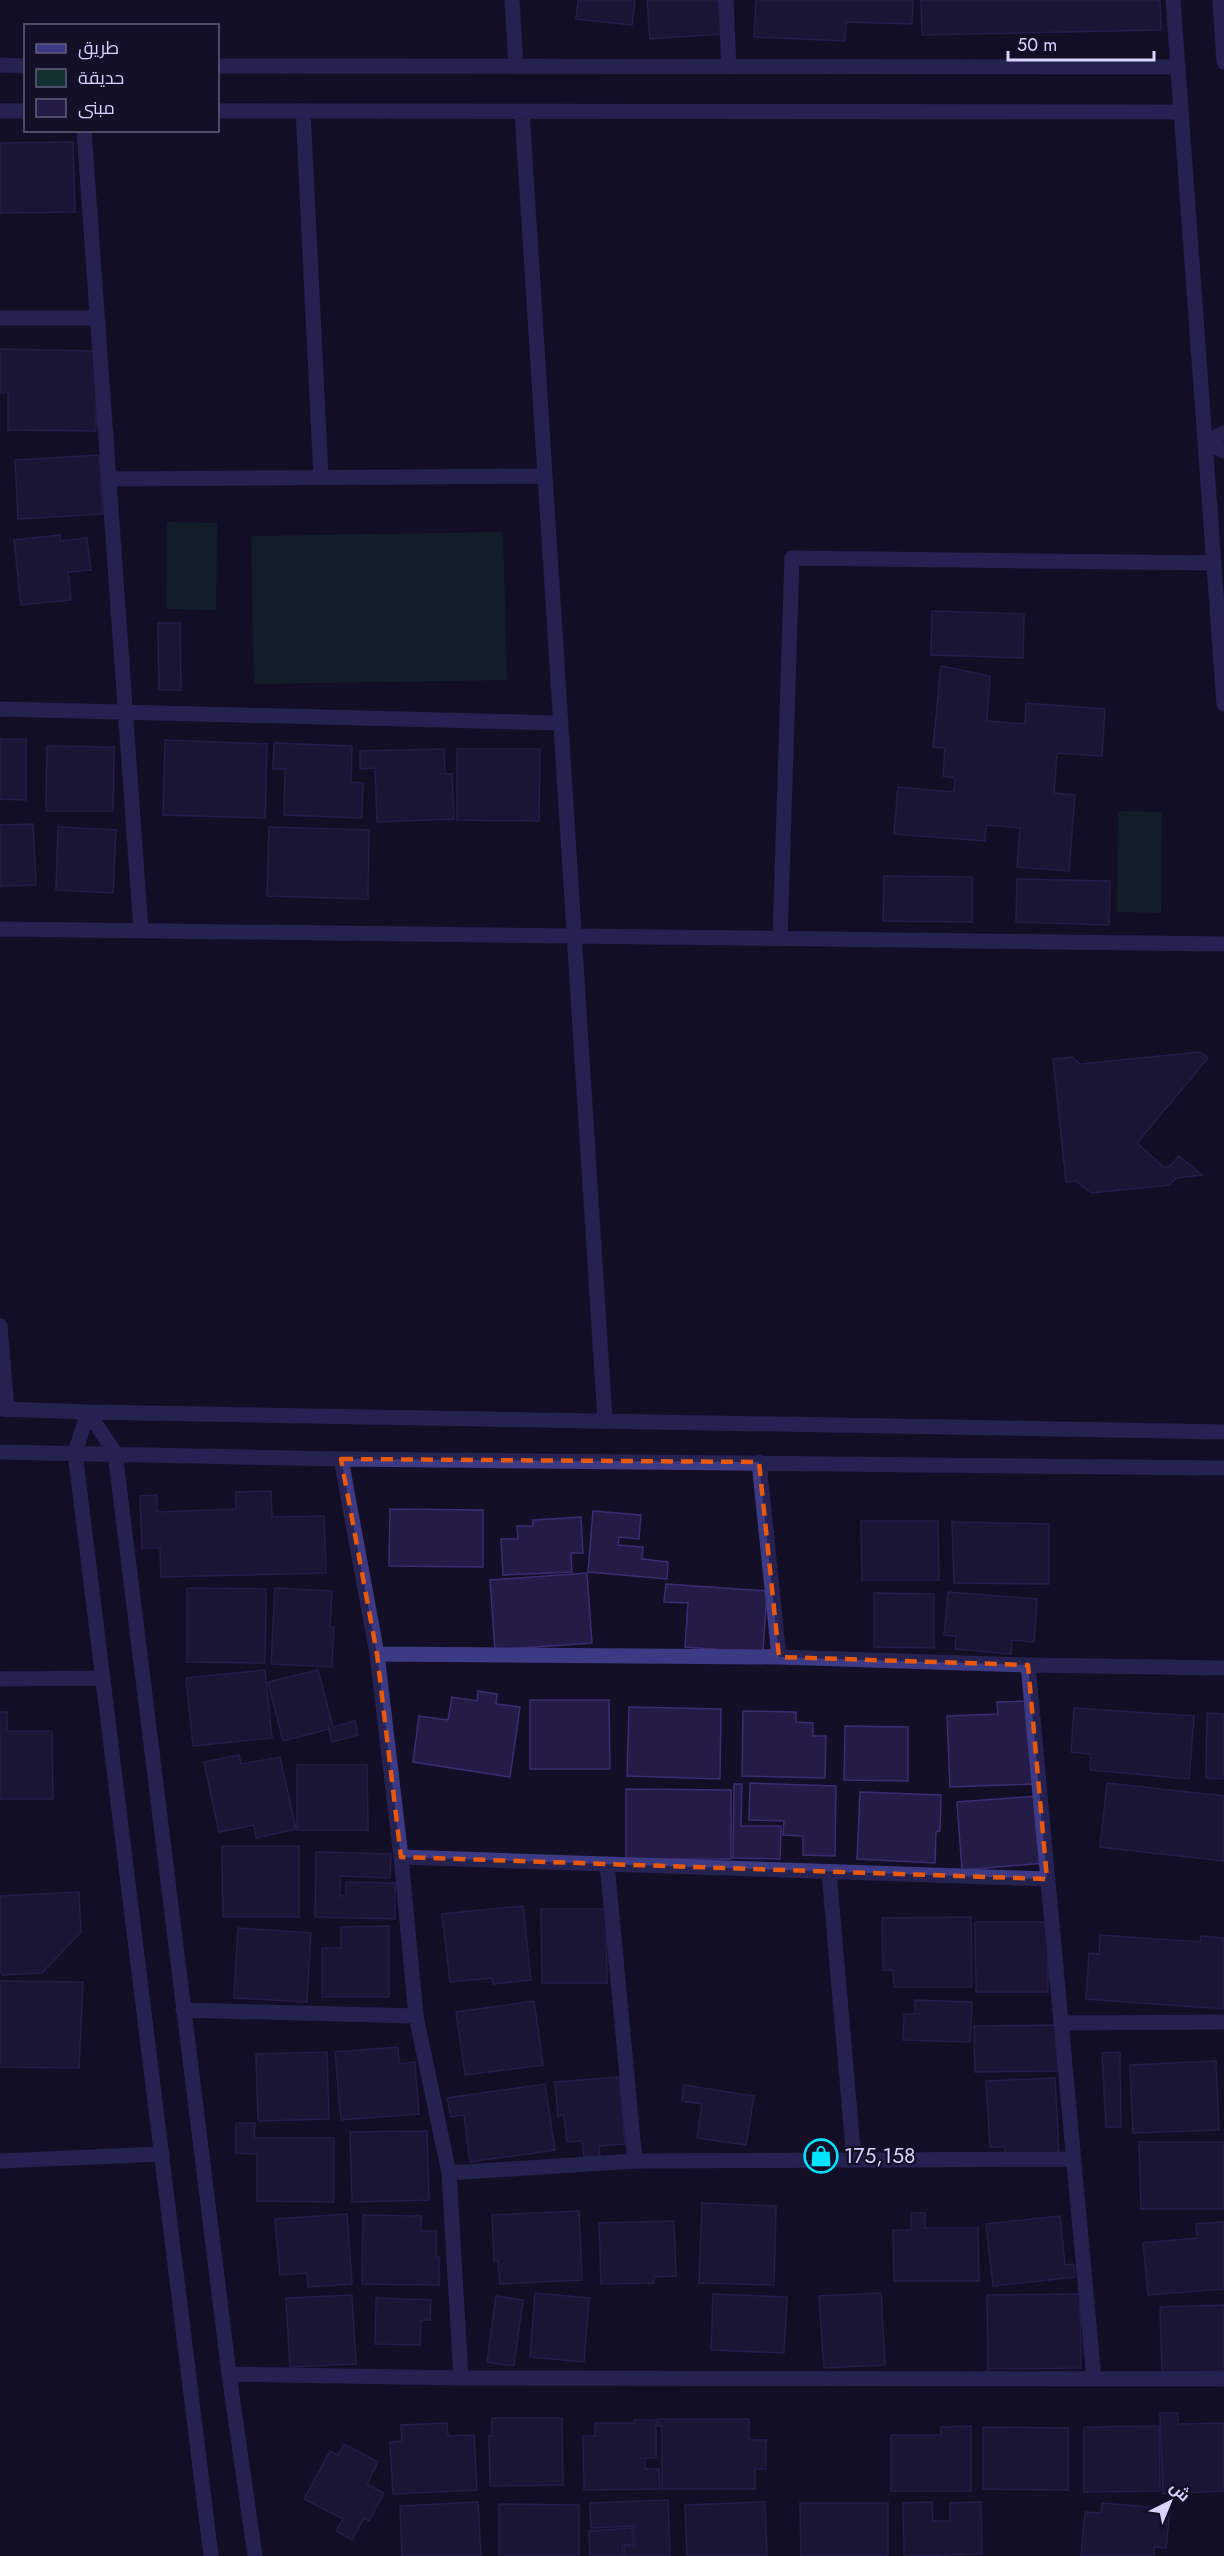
<svg xmlns="http://www.w3.org/2000/svg" width="1224" height="2556" viewBox="0 0 1224 2556" font-family="Jost,Cairo,sans-serif">
<style>
.green{fill:#12302f}
.building{fill:#241b47;stroke:#3b2d73;stroke-width:1.5}
.lines{fill:none;stroke-linecap:round;stroke-linejoin:round}
.minor{stroke:#3d3a85;stroke-width:15}
.marked{fill:none;stroke:#e8590c;stroke-width:4.5;stroke-dasharray:12 8;stroke-linejoin:round}
.labels{text-anchor:middle;stroke-width:4.5;stroke-linejoin:round;paint-order:stroke}
.poi-label{font-size:21px;fill:#d9d4ff;stroke:#130f26;text-anchor:start}
</style>
<rect width="100%" height="100%" fill="#130f26"/>
<path class="green" d="M167,522L217,523L216,610L166,609Z
M503,532L507,680L254,684L251,536Z
M1118,811L1162,812L1161,913L1117,912Z"/>
<path class="building" d="M578,0H635L632,25L576,19Z
M647,0H718L721,34L650,39Z
M756,0H913L912,24L846,22L845,41L754,37Z
M921,0H1160L1161,30L922,35Z
M73,142L75,212L0,213V143Z
M0,349L97,351L96,431L8,430V393H0Z
M99,455L103,514L18,519L15,460Z
M60,535V541L87,538L91,570L68,572L71,600L21,605L14,540Z
M932,611L1024,614L1023,658L931,655Z
M158,623H180L181,690H159Z
M941,666L990,676L987,721L1025,724L1026,703L1105,709L1102,756L1057,753L1054,793L1075,795L1069,871L1017,867L1020,828L986,825L985,841L894,834L898,787L954,792L955,778L943,776L945,748L933,747Z
M0,739H26V800L0,799Z
M165,740L267,744L265,818L163,815Z
M274,743L352,746L351,782L363,783L362,818L284,815L285,769H273Z
M47,746L114,747L113,811H46Z
M444,749L445,774H452L454,819L377,822L375,768L360,769V751Z
M457,749H540L539,821L457,820Z
M33,824L36,885L0,886V825Z
M58,827L116,830L113,893L56,890Z
M269,827L369,830L368,899L267,896Z
M884,876L972,877V922L883,921Z
M1017,879L1110,881L1109,925L1016,922Z
M1200,1052L1208,1058L1137,1143L1164,1167L1170,1166L1179,1156L1202,1175L1176,1178L1170,1185L1091,1193L1076,1181L1066,1182L1053,1059L1072,1057L1080,1064Z
M271,1491L272,1517L324,1516L326,1573L161,1577L160,1548H142L140,1496L157,1495V1512L236,1509V1492Z
M390,1509L483,1510V1567L389,1566Z
M593,1511L641,1515L639,1539L619,1537L618,1545L643,1547L642,1559L668,1562L667,1579L588,1572Z
M581,1517L583,1553H571L572,1572L503,1575L501,1539H518L517,1526H533V1520Z
M861,1521H938L939,1580H862Z
M952,1522L1049,1524V1584L954,1583Z
M587,1573L592,1643L495,1650L490,1580Z
M666,1584L767,1591L763,1653L685,1647L688,1603L664,1602Z
M187,1588L266,1589L265,1663L187,1662Z
M275,1588L332,1591L330,1627H334L332,1667L271,1664Z
M948,1592L1037,1599L1034,1642L1012,1640L1011,1654L955,1649L956,1636L944,1635Z
M874,1593L934,1594V1648L874,1647Z
M265,1670L272,1738L193,1746L186,1678Z
M318,1670L333,1727L355,1721L358,1735L332,1742L329,1729L283,1741L268,1682Z
M478,1691L497,1694L496,1704L520,1707L510,1777L413,1762L419,1716L448,1720L452,1697L477,1701Z
M530,1700H609L610,1769H530Z
M1031,1701L1034,1784L950,1787L947,1716L998,1714L997,1702Z
M629,1707L721,1709L720,1779L627,1776Z
M1074,1708L1194,1716L1189,1779L1090,1770L1091,1754L1071,1752Z
M743,1711L796,1712V1722L813,1723V1736H826L825,1778L742,1776Z
M0,1712H7V1731H52L53,1799H0Z
M1207,1713L1224,1714V1779L1206,1778Z
M845,1726L908,1727V1781L844,1780Z
M239,1755L241,1764L280,1757L296,1829L256,1838L254,1825L219,1832L204,1762Z
M297,1765H367L368,1830H297Z
M750,1783L836,1786L835,1856L803,1855V1836L783,1835L784,1821L749,1820Z
M1107,1783L1224,1796V1861L1100,1847Z
M734,1784H742L741,1826H781L780,1859L733,1858Z
M626,1789L731,1790V1859H626Z
M860,1792L941,1795L940,1831L936,1832L935,1863L857,1859Z
M1038,1796L1044,1863L962,1870L957,1802Z
M222,1846H299V1917H223Z
M316,1852L391,1854L390,1878L340,1876V1896H346V1882L395,1883V1919L315,1917Z
M79,1892L81,1932L42,1973L3,1975L0,1972V1896Z
M523,1906L531,1980L493,1984L492,1978L450,1982L442,1914Z
M541,1909H606L607,1983H542Z
M971,1917L972,1987H894L893,1970H883L882,1918Z
M975,1922H1048V1992H976Z
M389,1926V1997H322V1948H341V1927Z
M238,1928L311,1933L307,2002L234,1998Z
M1100,1935L1200,1942L1201,1936L1224,1938V2009L1086,1999L1089,1953L1099,1954Z
M0,1981L83,1982L79,2068L0,2067Z
M915,2000L972,2002L970,2042L903,2040L904,2014H915Z
M534,2001L543,2065L465,2075L456,2012Z
M1059,2025L1060,2071L975,2072L974,2026Z
M398,2047L399,2064L415,2062L419,2114L341,2120L335,2052Z
M327,2052L329,2119L258,2121L256,2054Z
M1120,2052L1121,2127H1106L1102,2053Z
M1216,2061L1219,2130L1133,2133L1130,2065Z
M619,2077L625,2144L599,2146L600,2156L584,2157L582,2141L567,2142L564,2115L558,2116L555,2082Z
M1055,2078L1059,2154L1005,2156V2147H990L986,2081Z
M545,2084L555,2150L470,2162L464,2115L451,2117L447,2098Z
M684,2085L754,2096L746,2145L697,2138L702,2104L682,2101Z
M236,2123H255L254,2138H334V2202L257,2201V2154L236,2153Z
M427,2131L429,2200L352,2202L350,2132Z
M1139,2142H1224V2209H1141Z
M702,2203L776,2206L774,2285L699,2283Z
M579,2211L582,2280L500,2284L498,2261H494L492,2215Z
M911,2213H925V2228H978L979,2281H894L893,2230H911Z
M347,2214L352,2284L308,2287L307,2273L280,2275L275,2219Z
M363,2215L421,2216V2231H436V2257H439V2285L362,2284Z
M1060,2216L1065,2265L1074,2264L1075,2277L993,2286L986,2224Z
M674,2221L676,2276L654,2277V2283L601,2284L599,2223Z
M1224,2222V2289L1148,2295L1143,2243L1197,2238L1196,2224Z
M535,2293L589,2298L584,2362L530,2357Z
M881,2293L885,2365L824,2368L819,2296Z
M713,2294L787,2297L784,2353L711,2350Z
M1080,2294L1081,2368L988,2369L987,2295Z
M352,2295L356,2364L290,2367L286,2298Z
M496,2296L523,2300L514,2366L487,2362Z
M376,2298L431,2300L430,2320H421L420,2345L375,2344Z
M1224,2305V2371L1162,2372L1160,2307Z
M1160,2413H1178V2424L1224,2423V2491L1163,2494Z
M492,2418H562L563,2485L490,2486L489,2436H492Z
M658,2419H749V2440H766V2469H755V2489H662V2426H658Z
M634,2420H656V2458H645V2469H659L660,2489L584,2490L583,2436H595V2423H634Z
M447,2423L448,2436L474,2435L477,2490L393,2494L390,2442L402,2441L401,2425Z
M971,2426V2491H891V2435H941V2427Z
M1159,2426L1160,2491L1084,2492V2427Z
M983,2427L1068,2428V2490L983,2489Z
M344,2444L378,2462L367,2484L384,2493L369,2521L364,2518L352,2540L336,2531L343,2519L304,2499L330,2451L338,2455Z
M668,2500L670,2556H625L624,2546H635L634,2526L591,2528L590,2503Z
M478,2502L481,2556H402L400,2506Z
M765,2502L767,2556H687L685,2505Z
M932,2502L933,2521H950V2503L981,2502L982,2554L904,2556L903,2503Z
M800,2503H888V2556H801Z
M1102,2503L1170,2509L1166,2548L1154,2547V2556H1081L1085,2512L1101,2513Z
M499,2504L579,2505V2556H499Z
M632,2528L633,2544L622,2545L623,2556H590L589,2531Z"/>
<g class="lines">
<path class="minor" d="M512,0L516,66
M726,0L729,67
M1173,0L1224,704
M1220,0L1224,62
M0,65L26,66
M218,66L1178,67
M0,111H26
M218,111L1181,112
M303,111L321,477
M522,112L605,1421
M84,130L141,931
M0,318H97
M1205,442L1224,451
M1205,442L1224,433
M109,479L545,476
M0,709L560,723
M0,929L1224,944
M780,938L792,558L1214,563
M0,1326L7,1410
M0,1409L88,1412L115,1453L229,2374L255,2556
M0,1452L341,1459L1224,1468
M341,1459L377,1654L401,1857L416,2016L449,2173L461,2378
M759,1462L779,1657
M377,1654L779,1657L1028,1665L1224,1668
M1028,1665L1094,2379
M0,1679L103,1678
M401,1857L1047,1879
M607,1864L635,2161
M829,1872L854,2160
M183,2010L416,2016
M1061,2023L1224,2022
M0,2161L162,2154
M449,2173L635,2161L1073,2159
M229,2374L461,2378L1224,2379
M211,2556L75,1453L88,1412L1224,1432"/>
</g>
<path d="M0 0H1224V2556H0ZM341,1459L759,1462L779,1657L1028,1665L1047,1879L401,1857L377,1654Z" fill="#130f26" fill-opacity=".55" fill-rule="evenodd"/>
<path class="marked" d="M341,1459L759,1462L779,1657L1028,1665L1047,1879L401,1857L377,1654Z"/>
<defs>
<g id="shop-ring" transform="scale(1.725)"><circle r="9.5" fill="#130f26" stroke="#00e5ff" stroke-width="1.5"/><path d="M-5-2.5h2.3a2.7 3.5 0 0 1 5.4 0H5L5.5 6h-11ZM-1.5-2.5h3a1.5 2.3 0 0 0-3 0Z" fill="#00e5ff"/></g>
</defs>
<g fill-rule="evenodd">
<use href="#shop-ring" x="821" y="2156"/>
</g>
<g class="labels">
<g class="poi-label">
<text x="844" y="2163">175,158</text>
</g>
</g>
<rect x="24" y="24" width="195" height="108" fill="#130f26" stroke="#625e7d" stroke-width="1.5"/>
<rect x="36" y="44" width="30" height="9" fill="#3d3a85" stroke="#625e7d" stroke-width="1.5"/>
<text x="78" y="54" font-size="18" fill="#d9d4ff">طريق</text>
<rect x="36" y="69" width="30" height="18" fill="#12302f" stroke="#625e7d" stroke-width="1.5"/>
<text x="78" y="84" font-size="18" fill="#d9d4ff">حديقة</text>
<rect x="36" y="99" width="30" height="18" fill="#241b47" stroke="#625e7d" stroke-width="1.5"/>
<text x="78" y="114" font-size="18" fill="#d9d4ff">مبنى</text>
<g transform="translate(1170 2502) rotate(43)" stroke="#130f26" stroke-width="4.5" paint-order="stroke">
<path d="M0-4.5L10 22L0 15L-10 22Z" fill="#d9d4ff"/>
<text y="-9" font-size="16" font-weight="bold" text-anchor="middle" fill="#d9d4ff">ش</text>
</g>
<path d="M1008 51v9h146v-9" fill="none" stroke="#d9d4ff" stroke-width="3"/>
<text x="1017" y="51" font-size="18" fill="#d9d4ff" stroke="#130f26" stroke-width="4.5" paint-order="stroke">50 m</text>
</svg>
